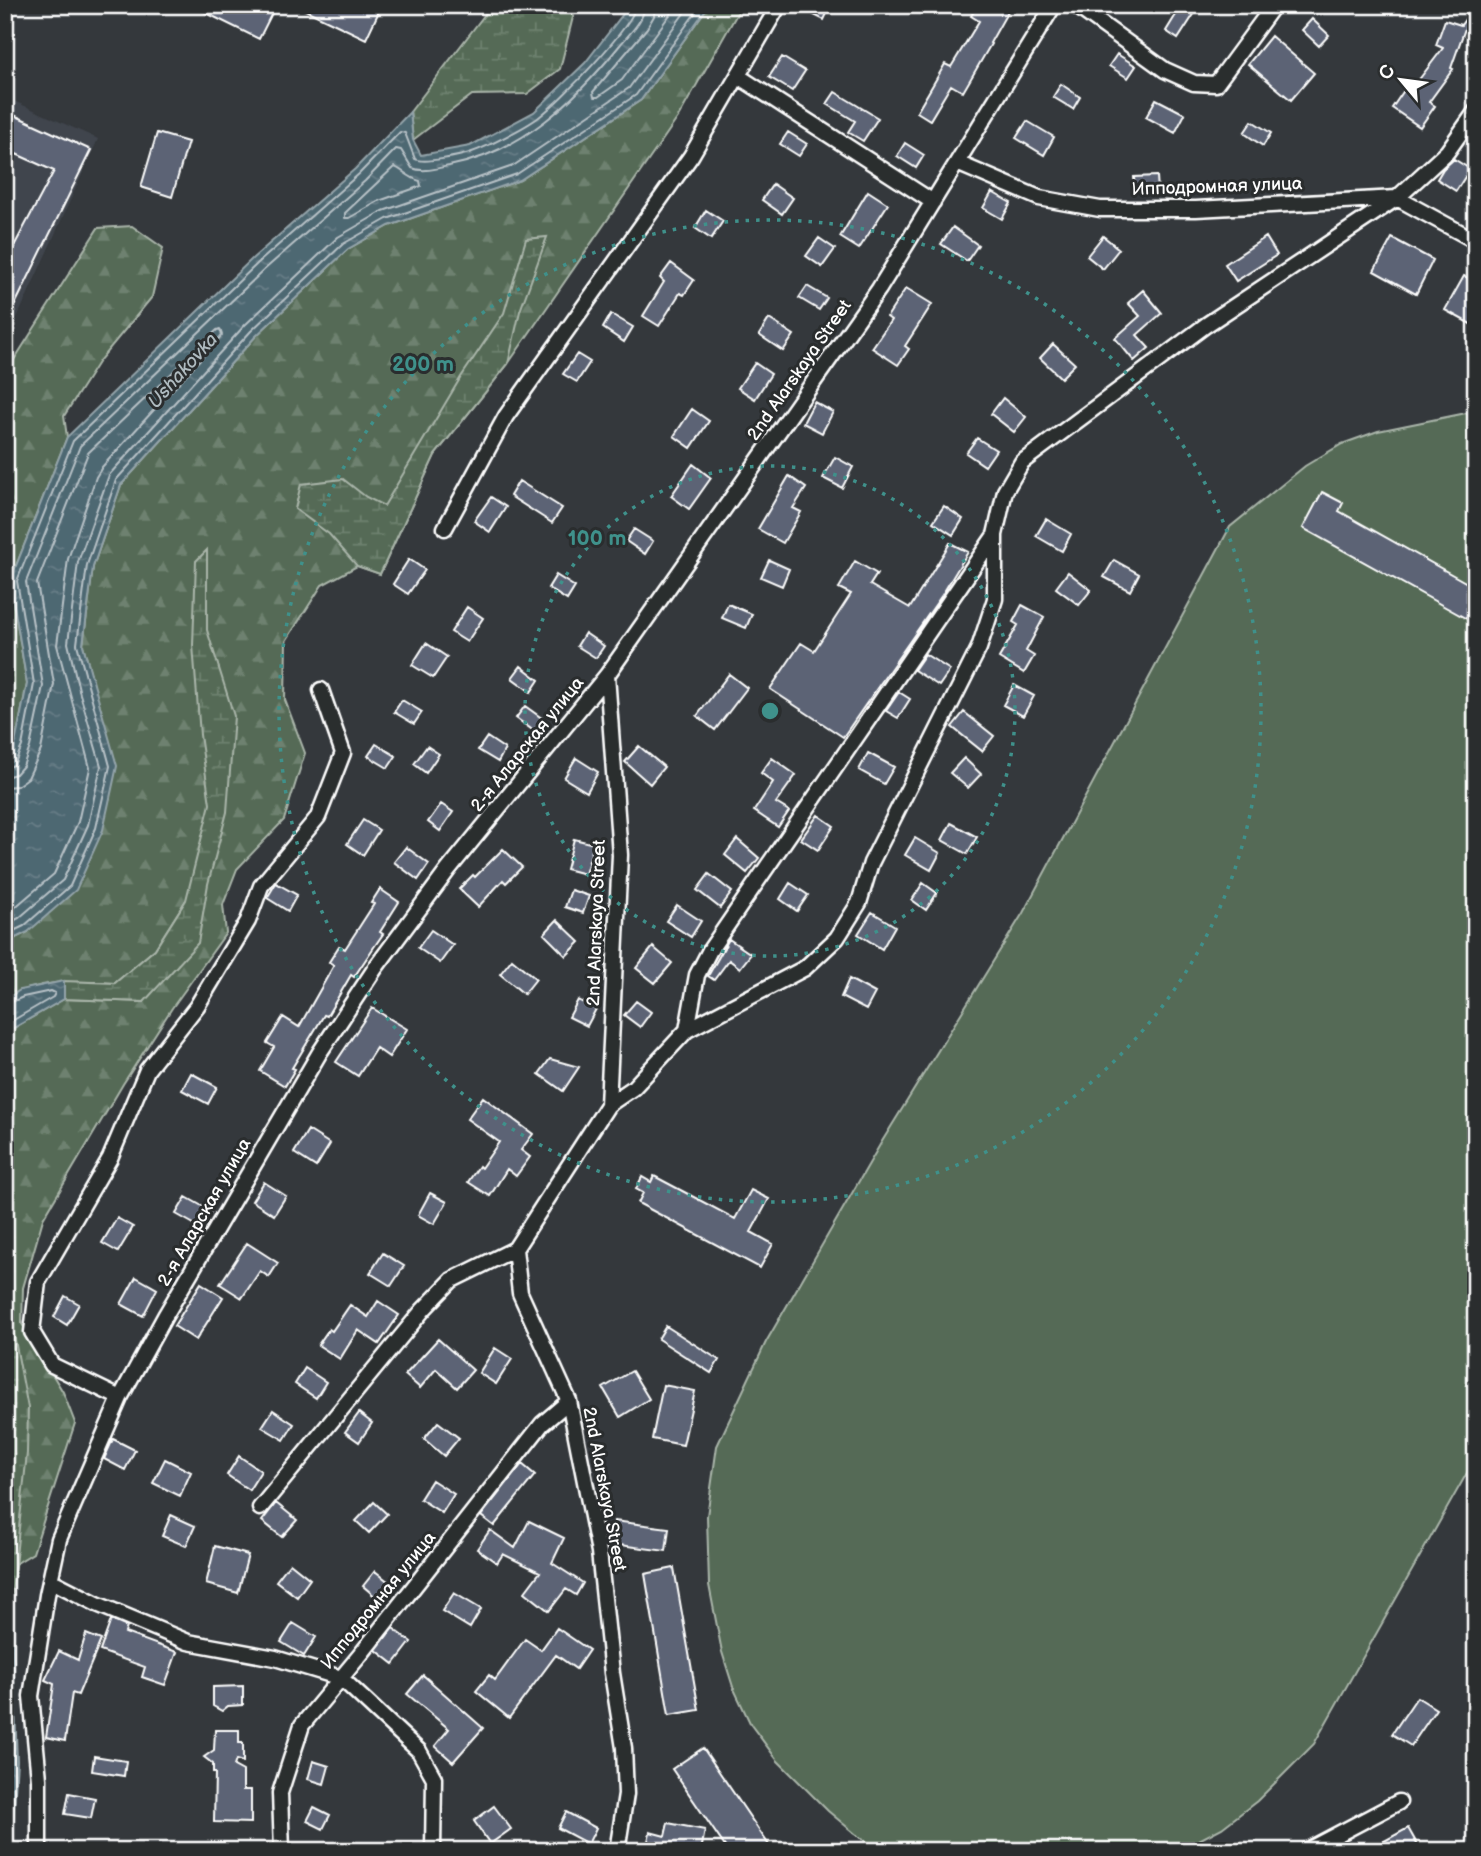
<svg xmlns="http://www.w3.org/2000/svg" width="1481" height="1856" viewBox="0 0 1481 1856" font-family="'Balsamiq Sans',sans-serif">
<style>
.built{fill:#40454d}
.forest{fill:url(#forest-firs);stroke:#aab5aa;stroke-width:2}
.wetland{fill:url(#wetland-marsh);stroke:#aab5aa;stroke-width:2}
.garden{fill:#556b56;stroke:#aab5aa;stroke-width:2}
.water{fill:url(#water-ripples);stroke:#94a4aa;stroke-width:2}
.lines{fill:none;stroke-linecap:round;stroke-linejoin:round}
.shore{stroke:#b8c2c7;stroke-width:2}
.building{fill:#5b6374;stroke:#fff;stroke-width:2}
.street-casing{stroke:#fff;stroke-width:19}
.street{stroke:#2a2d2e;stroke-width:14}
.ring{fill:none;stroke:#3f918b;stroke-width:3.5;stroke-dasharray:3.5 7}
.labels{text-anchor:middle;stroke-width:6;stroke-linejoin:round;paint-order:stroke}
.street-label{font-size:18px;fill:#fff;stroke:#2a2d2e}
.water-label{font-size:19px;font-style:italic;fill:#afbbc0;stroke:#2a2d2e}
.centre{fill:#3f918b;stroke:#2a2d2e;stroke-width:3.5}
.ring-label{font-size:21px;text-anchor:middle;font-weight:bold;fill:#3f918b;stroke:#2a2d2e;stroke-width:6;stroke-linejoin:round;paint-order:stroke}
</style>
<defs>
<pattern id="forest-firs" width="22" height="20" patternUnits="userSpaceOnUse" patternTransform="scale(1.75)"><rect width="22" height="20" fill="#556b56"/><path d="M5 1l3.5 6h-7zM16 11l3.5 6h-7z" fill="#6e816f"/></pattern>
<pattern id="wetland-marsh" width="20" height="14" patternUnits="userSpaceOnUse" patternTransform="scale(1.75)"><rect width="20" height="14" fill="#556b56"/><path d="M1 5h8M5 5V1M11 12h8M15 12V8" fill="none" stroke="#6e816f"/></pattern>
<pattern id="water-ripples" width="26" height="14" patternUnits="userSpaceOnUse" patternTransform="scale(1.75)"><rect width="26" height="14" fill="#4d6772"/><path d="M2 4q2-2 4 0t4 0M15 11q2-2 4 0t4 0" fill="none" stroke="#687e87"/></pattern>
</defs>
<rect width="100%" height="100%" fill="#34383c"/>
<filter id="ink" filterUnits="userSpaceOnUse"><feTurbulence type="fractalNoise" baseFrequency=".0143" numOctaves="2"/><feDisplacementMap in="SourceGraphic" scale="14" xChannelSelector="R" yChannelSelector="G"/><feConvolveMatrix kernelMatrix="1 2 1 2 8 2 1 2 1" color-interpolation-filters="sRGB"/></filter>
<g filter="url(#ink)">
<path class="built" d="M5,97L98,139L7,340L5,339Z"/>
<path class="forest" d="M709,5H742L679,116L508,364L435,455L380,574L357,566L322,585L286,641L285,700L305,753L284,820L237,869L223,905L226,933L172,1008L123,1084L43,1219L23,1288L22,1324L63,1392L75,1423L33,1553L5,1570V1033L64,999L144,1002L186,900L155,949L115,983C77,981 39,978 5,1000V943L28,932L95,690L83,645L93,567L121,485L256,336L348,249L389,226L520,180L641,100Z
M132,226L163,248L152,297L99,361L64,416L67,437L10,581L27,684L15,744L5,769V374L98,228Z"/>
<path class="wetland" d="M492,5H576L560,69L527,94L472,95L413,140L410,112Z
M547,237L520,311L508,364L435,455L380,574L357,566L329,534L295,509L301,484L343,479L366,497L384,506L461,377L504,313L526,239Z
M207,550V630L234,716L227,812L208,884L198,943L144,1002L64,999V981L115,983L155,949L186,900L210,804L200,735L193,645L196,561Z
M5,1325L14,1335L28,1408L27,1453L11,1603L5,1597Z"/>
<path class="garden" d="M1476,411V1457L1314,1744L1257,1801L1222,1828L1178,1851H882L859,1837L828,1811L778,1761L751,1725L733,1687L722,1652L709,1585L707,1516L717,1446L766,1342L881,1143L1023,913L1230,527L1305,466L1342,444L1378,431Z"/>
<path class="water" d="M630,5H709L641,100L520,180L389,226L348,249L256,336L121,485L93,567L83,645L117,766L103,830L76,890L28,932L5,943V769L15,744L27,684L10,581L67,437L253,258L355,169L410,112L413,140L421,155L470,146L534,112L585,63Z
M64,981V999L5,1033V1000L20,990Z
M5,1597L11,1603L17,1761L11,1851H5Z"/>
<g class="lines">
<path class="shore" d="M655,5L654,16L647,28L593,92L594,97H598L622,80L677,5
M394,167C401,168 408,178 420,181L421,186L379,201L349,218H345V213Z
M5,768L14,765L22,746L34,684L17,581L73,441L258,263L359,174L400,132L405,133L415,159C424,164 461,156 472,152C487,147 526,127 539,117C558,103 634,26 636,5
M5,777L16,774L23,766L30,747L43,686L26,582L80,446L264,270L365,181L396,149L401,150L412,168C424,173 437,168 449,166C522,152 575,101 620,45C629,34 644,21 645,5
M5,787L17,786L28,778L41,750L54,684L37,583L88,453L217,330L220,329L222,335L102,467L96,477L68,559L57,645L90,768L78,822L54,874L13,909L5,913
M5,925L19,918L63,880L88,825L101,766L80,694L68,643L78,562L109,475L245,325L338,237L383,211L513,166L629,88L690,5
M5,935L24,926L70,886L96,828L110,766L77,644L87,565L116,480L251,331L343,244L387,219L517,174L636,95L701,5
M5,1005L23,997L51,991L55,993L53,997L5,1025
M5,1624L10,1761L5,1833"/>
</g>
<path class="building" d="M190,5H276L259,39Z
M295,5H382L366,39Z
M794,5H831L824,20Z
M978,5H996L1008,11L990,43L991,44L963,92L951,85L930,120L917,112L945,64L951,67L979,21L971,16Z
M1182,5H1200L1178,39L1166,31Z
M1466,18L1468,20L1451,68L1453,69L1429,102L1435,106L1420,127L1392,108L1407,86L1411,90L1443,48L1436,45L1445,20L1461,25Z
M1312,19L1329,35L1319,46L1302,30Z
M1271,36L1314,73L1291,100L1248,64Z
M1117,54L1136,66L1128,78L1109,66Z
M782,57L805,71L792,91L769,77Z
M1061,84L1080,97L1073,109L1053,97Z
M835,92L878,118L863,141L848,132L855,121L827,104Z
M1156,99L1185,114L1175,133L1146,117Z
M5,111L91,150L5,325V263L54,171L5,149Z
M1027,121L1054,137L1044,155L1016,138Z
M1252,121L1271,133L1263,146L1244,133Z
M788,132L807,144L799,156L780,144Z
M157,133L188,142L172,197L141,187Z
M905,143L924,155L916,168L897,156Z
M1454,159L1470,169L1456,191L1437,179L1443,169Z
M1157,176L1158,191L1135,192L1134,177Z
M773,184L793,198L782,214L762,200Z
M868,191L888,204L859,249L840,237Z
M992,192L1011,203L1002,219L983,208Z
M706,210L723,221L711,239L695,228Z
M953,227L978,245L967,261L941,244Z
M1103,236L1119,249L1103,269L1087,256Z
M1266,237L1277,255L1236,281L1225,264Z
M819,238L835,249L822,267L806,256Z
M1392,238L1433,260L1416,294L1374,271Z
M671,263L694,280L684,295L680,293L659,326L643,316L664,282L660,278Z
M1464,276L1476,282V327L1445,310Z
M807,286L827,298L819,310L799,298Z
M906,288L932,304L905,346L909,349L898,365L872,348L891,320L887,317Z
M1143,290L1162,313L1137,335L1149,348L1134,361L1115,338L1140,316L1128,303Z
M611,314L633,327L624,342L603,328Z
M769,319L794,335L783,351L759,335Z
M1053,344L1075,364L1061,378L1040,358Z
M577,354L590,362L577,382L563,374Z
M755,363L771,374L755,399L738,388Z
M1003,398L1026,417L1014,432L991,414Z
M814,402L833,412L822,433L803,423Z
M692,409L709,421L691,448L674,436Z
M977,438L996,450L985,466L966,453Z
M835,457L853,467L842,488L823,478Z
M693,464L711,478L689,509L671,496Z
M789,476L806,488L793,508L801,512L783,543L758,529Z
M519,481L562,508L552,523L510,496Z
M1322,492L1343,503L1339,511L1476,588V603L1467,619L1303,528Z
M491,497L506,507L490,532L474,521Z
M944,506L963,519L953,535L933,522Z
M1046,519L1071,534L1062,551L1036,536Z
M634,529L653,541L645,554L626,541Z
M950,543L968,552L942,595L843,737L770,689L801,643L814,651L851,594L839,588L855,561L877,574L870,585L910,608Z
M409,559L425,570L408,594L393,584Z
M769,560L789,569L782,586L761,577Z
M1114,560L1139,574L1130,591L1104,577Z
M1068,572L1091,590L1079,605L1056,588Z
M556,575L575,587L567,600L548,588Z
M728,604L752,614L746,628L722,618Z
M1022,605L1044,617L1026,651L1034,656L1024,673L999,658L1018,625L1013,622Z
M467,607L483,618L467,642L451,632Z
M585,633L604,646L596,658L577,646Z
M426,643L447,657L433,678L412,665Z
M925,654L950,670L939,686L914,670Z
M521,666L539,680L531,692L512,678Z
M729,674L747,688L715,730L697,716Z
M1014,685L1034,696L1023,716L1003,705Z
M899,692L910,699L898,718L886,711Z
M402,700L422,712L414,724L394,712Z
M525,706L543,719L534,731L516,718Z
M964,712L994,736L982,751L952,727Z
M487,737L505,749L498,762L478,750Z
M376,744L396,756L388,768L368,756Z
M427,746L439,754L426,773L414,764Z
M639,746L664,767L650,784L625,762Z
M868,753L894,767L884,784L859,770Z
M576,758L598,772L587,792L564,778Z
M772,758L796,775L776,803L789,811L778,827L754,811L773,782L761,773Z
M964,758L981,774L968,788L950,773Z
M441,804L453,812L440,831L428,822Z
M818,815L834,826L818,850L801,839Z
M363,820L379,830L363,855L347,844Z
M951,823L977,837L967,854L942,840Z
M915,838L940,853L931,870L905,855Z
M574,839L594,844L585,874L566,869Z
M737,839L759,858L747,873L725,855Z
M406,847L429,864L418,880L394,862Z
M503,849L522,867L506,883L503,880L478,907L459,889L473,875L475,877Z
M709,874L732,892L720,908L697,890Z
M276,883L297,895L288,911L267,898Z
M790,883L808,895L797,911L780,899Z
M923,883L937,893L926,910L912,900Z
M380,889L399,902L380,932L383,934L374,947L354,977L351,975L327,1016L324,1015L292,1068L295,1069L285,1086L260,1071L274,1047L267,1043L283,1017L299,1027L334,965L329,962L339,946L345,949L374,904L371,903Z
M571,890L589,896L583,913L565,907Z
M677,905L701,921L691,937L666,921Z
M872,912L895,926L882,949L858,934Z
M557,920L580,942L566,956L544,934Z
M431,930L453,945L440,963L418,948Z
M729,939L751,954L740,968L729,960L714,980L708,976Z
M653,947L672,963L655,983L636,968Z
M512,959L536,979L524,994L500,974Z
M849,979L875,993L866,1010L841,997Z
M578,1000L596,1009L587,1026L569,1017Z
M636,1001L651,1012L640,1027L624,1015Z
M372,1008L407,1029L389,1057L376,1048L358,1076L336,1062Z
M550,1059L579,1067L563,1091L539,1074Z
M191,1073L217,1087L208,1104L182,1090Z
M483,1097L533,1134L521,1150L530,1157L516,1176L507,1169L490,1196L468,1182L479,1166L481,1168L499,1142L467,1119Z
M308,1130L330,1144L316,1167L294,1153Z
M654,1176L735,1219L751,1190L769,1199L751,1232L773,1244L760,1268L638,1203L643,1193L636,1189L642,1177L651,1182Z
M264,1182L286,1196L274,1215L252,1201Z
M430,1193L447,1202L434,1224L418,1215Z
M186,1197L211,1211L201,1228L176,1214Z
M117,1218L133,1227L118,1252L102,1243Z
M247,1243L278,1263L269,1277L260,1271L242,1298L220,1284Z
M383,1253L404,1266L391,1286L370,1273Z
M136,1277L157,1289L143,1316L121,1304Z
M201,1283L223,1297L196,1340L174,1326Z
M65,1296L79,1304L67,1325L54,1317Z
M378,1301L399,1315L379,1344L358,1330L340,1359L318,1345L329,1329L332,1331L350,1305L368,1317Z
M666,1326L719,1360L711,1373L658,1339Z
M438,1339L473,1370L457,1388L436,1369L420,1388L405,1375Z
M495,1348L512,1359L496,1384L479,1373Z
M305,1368L326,1382L316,1398L295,1384Z
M632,1371L649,1399L620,1417L603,1388Z
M663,1385L695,1391L683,1445L652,1439Z
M273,1410L294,1424L284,1440L262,1427Z
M359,1413L372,1423L359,1442L345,1432Z
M438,1422L459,1438L444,1456L424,1439Z
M113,1439L135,1450L125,1470L104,1459Z
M239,1456L261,1471L249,1490L227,1475Z
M165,1459L191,1472L180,1496L153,1483Z
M522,1464L535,1475L494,1526L481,1516Z
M432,1480L454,1494L442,1513L420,1499Z
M374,1502L387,1514L369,1533L356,1521Z
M276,1503L297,1520L282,1537L262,1521Z
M171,1515L195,1526L186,1546L162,1536Z
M529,1521L564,1538L552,1563L583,1583L576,1595L566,1589L549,1611L525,1592L540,1572L503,1554L497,1563L477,1549L490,1530L515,1548Z
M614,1521L669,1528L666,1551L611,1544Z
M215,1546L248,1555L238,1593L206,1584Z
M290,1563L310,1579L297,1597L276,1581Z
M674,1568L699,1710L669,1715L645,1574Z
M375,1571L390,1583L377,1598L363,1586Z
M454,1593L481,1609L470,1628L442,1611Z
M111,1620L127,1627L125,1633L177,1652L165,1685L142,1677L145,1667L100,1651Z
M293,1623L316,1637L304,1656L281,1642Z
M393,1628L411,1642L394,1664L376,1650Z
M557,1628L589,1650L576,1669L556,1655L509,1718L476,1691L489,1675L495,1680L525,1639L541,1650Z
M86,1634L101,1640L78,1695L72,1693L65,1741L46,1737L54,1684L45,1680L59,1651L78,1660Z
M423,1675L483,1728L453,1762L435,1746L449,1729L407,1694Z
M243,1686V1705L228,1706L222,1711L213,1706V1687Z
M1417,1697L1436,1709L1411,1746L1392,1734Z
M215,1730H239V1743H243V1762L236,1760L234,1766L243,1771V1790H251V1823L214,1822L215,1773H213V1764L204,1757L214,1750Z
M703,1748L773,1851H728L672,1769Z
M94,1756L126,1761L124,1776L92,1771Z
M313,1761L329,1766L324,1784L308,1779Z
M69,1793L95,1798L91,1818L65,1814Z
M494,1806L511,1829L490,1844L474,1821Z
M314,1807L330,1815L323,1829L307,1821Z
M566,1812L596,1828L588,1844L558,1828Z
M668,1823L705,1830L701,1851H646L650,1832L665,1836Z
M1408,1828L1421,1851H1366Z"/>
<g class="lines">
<g class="street-casing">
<path id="street" d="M1075,5L1165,70L1194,83L1216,84L1274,5
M738,76L933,202
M957,163L1039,198L1100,209H1196L1397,198L1476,241
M445,528L506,416L691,156L779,5
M607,675L620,855L608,1105L515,1249L520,1293L569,1401L599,1552L612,1673L624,1748L626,1794L617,1851
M687,1030L697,975L710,950L995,535L1005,491L1022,462L1206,325L1397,198L1447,152L1476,111
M608,1105L633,1088L687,1030L805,968L837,938L859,903L871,863L979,648L995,599V535
M120,1398L52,1365L32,1332L38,1282L110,1158L147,1070L197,1006L248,921L261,886L318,817L343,753L321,690
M260,1508L423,1310L452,1280L515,1249
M50,1580L97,1604L188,1642L275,1658L341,1678L419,1751L434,1778L433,1851
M39,1851V1779L31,1696L47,1595L59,1539L120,1398L165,1316L320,1052L376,967L448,870L607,675L879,289L1054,5
M282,1851L280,1793L302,1725L361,1654L542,1424L569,1401
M1306,1851L1399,1802"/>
</g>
<use href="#street" class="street"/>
</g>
</g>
<g class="ring">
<circle cx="770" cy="711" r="245"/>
<circle cx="770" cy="711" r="491"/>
</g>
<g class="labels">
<g class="street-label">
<text transform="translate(1217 186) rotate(-2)" y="6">Ипподромная улица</text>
<text transform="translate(799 370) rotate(-55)" y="6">2nd Alarskaya Street</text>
<text transform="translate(527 744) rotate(-51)" y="6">2-я Аларская улица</text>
<text transform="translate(596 923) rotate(-88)" y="6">2nd Alarskaya Street</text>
<text transform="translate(204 1212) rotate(-60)" y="6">2-я Аларская улица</text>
<text transform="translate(605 1489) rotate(79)" y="6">2nd Alarskaya Street</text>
<text transform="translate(378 1600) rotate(-51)" y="6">Ипподромная улица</text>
</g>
<g class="water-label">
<text transform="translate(182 370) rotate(-48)" y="7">Ushakovka</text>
</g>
</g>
<circle cx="770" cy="711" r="10" class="centre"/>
<g class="ring-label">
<text x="423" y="371">200 m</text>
<text x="597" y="545">100 m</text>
</g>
<rect width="1481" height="1856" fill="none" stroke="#2a2d2e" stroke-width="28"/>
<rect x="14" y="14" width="1453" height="1828" fill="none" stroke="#fff" stroke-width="2.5" filter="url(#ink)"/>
<g transform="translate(1401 80) rotate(299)" stroke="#2a2d2e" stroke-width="5" paint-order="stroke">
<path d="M0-5L12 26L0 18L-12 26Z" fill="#ffffff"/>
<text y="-10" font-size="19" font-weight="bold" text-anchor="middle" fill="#ffffff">С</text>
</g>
</svg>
